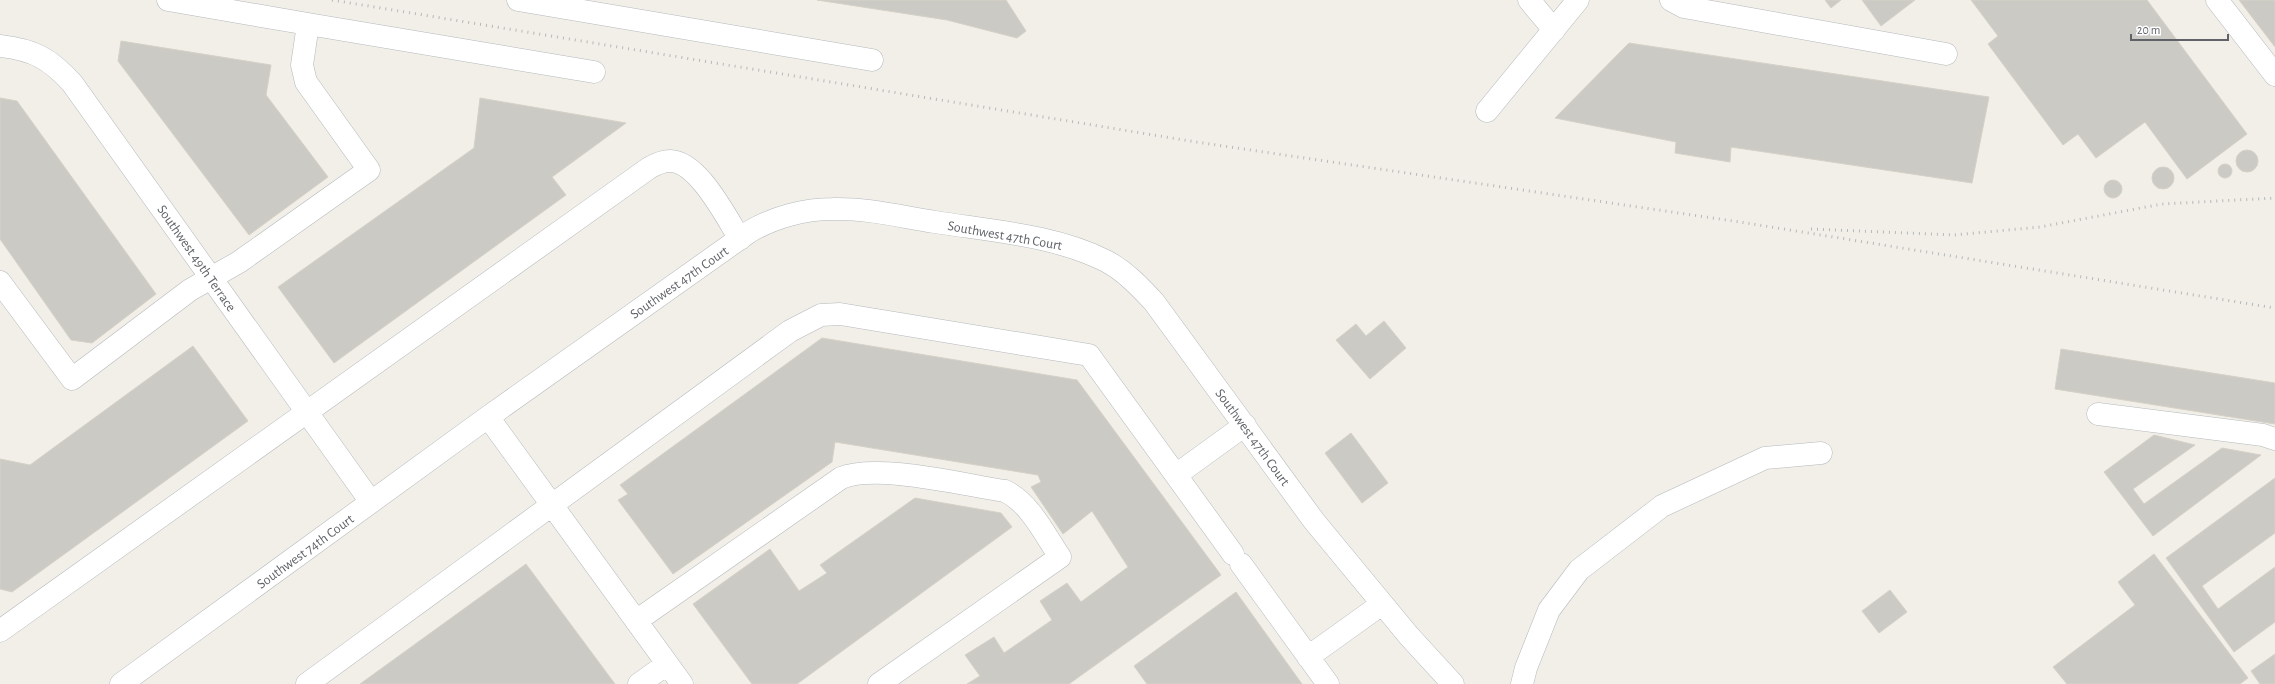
<svg xmlns="http://www.w3.org/2000/svg" width="2275" height="684" viewBox="0 0 2275 684" font-family="'Alegreya Sans',sans-serif">
<style>
.building{fill:#cccac5;stroke:#d6d1c6}
.lines{fill:none;stroke-linecap:round;stroke-linejoin:round}
.minor-casing{stroke:#b5b8bc;stroke-width:23}
.minor{stroke:#fff;stroke-width:22}
.rail{stroke:#b6b7b8;stroke-width:3;stroke-dasharray:1 5;stroke-linecap:butt}
.labels{text-anchor:middle;stroke-width:3;stroke-linejoin:round;paint-order:stroke}
.street-label{font-size:14px;fill:#5f6368;stroke:#fff}
</style>
<rect width="100%" height="100%" fill="#f1efe8"/>
<path class="building" d="M817,0H1006L1026,31L1017,38L947,20Z
M1825,0H1841L1831,8Z
M1862,0H1915L1881,26Z
M1971,0H2147L2247,134L2187,179L2145,122L2096,158L2078,134L2063,145L1988,44L1998,36Z
M2239,0H2275V47Z
M121,41L271,65L266,95L328,177L249,235L118,61Z
M1629,43L1989,97L1972,183L1731,147L1730,162L1675,153L1676,142L1555,118Z
M0,98L17,101L156,294L92,343L71,340L0,239Z
M480,98L626,123L552,177L566,195L334,363L278,287L474,148Z
M2236 161a11 11 0 1 1 22 0a11 11 0 1 1-22 0Z
M2218 171a7 7 0 1 1 14 0a7 7 0 1 1-14 0Z
M2152 178a11 11 0 1 1 22 0a11 11 0 1 1-22 0Z
M2104 189a9 9 0 1 1 18 0a9 9 0 1 1-18 0Z
M1384,321L1406,348L1370,379L1336,340L1356,324L1366,336Z
M822,338L1077,380L1221,575L1069,684H967L980,676L965,655L994,637L1004,653L1052,620L1040,601L1067,583L1081,602L1128,567L1092,511L1063,534L1031,487L1041,482L1038,475L835,442L832,462L673,574L618,500L628,494L620,485Z
M193,346L248,421L12,592L0,589V459L30,465Z
M2061,349L2275,383V424L2055,389Z
M1351,433L1388,483L1362,503L1325,453Z
M2154,435L2195,445L2133,489L2144,504L2222,448L2261,455L2153,536L2104,472Z
M2275,478V533L2202,586L2218,609L2275,567V622L2234,652L2166,558Z
M915,498L1001,513L1012,527L797,684H752L693,604L770,549L799,591L827,573L820,565Z
M2154,554L2248,678L2240,684H2067L2053,667L2135,605L2118,582Z
M526,564L615,684H360Z
M1890,590L1907,612L1879,633L1862,611Z
M1236,592L1302,684H1147L1134,666Z
M2275,654V684H2260L2251,671Z"/>
<g class="lines">
<g class="minor-casing">
<path id="minor" d="M168,0L308,24
M518,0L872,60
M1529,0L1554,30
M1671,0L1684,7L1946,54
M2217,0L2275,75
M0,46C34,50 49,58 72,83L371,502
M1487,111L1578,0
M0,282L72,379L190,290L239,262L369,170L306,82L302,65L308,24L594,72
M2098,414L2263,435L2275,439
M488,417L682,684
M1176,475L1245,425
M1241,564L1328,684
M636,621L841,478C877,463 964,485 1005,491C1030,503 1045,535 1060,557L879,684
M0,631L649,168C656,164 662,161 670,161C698,161 726,217 740,239
M1308,657L1382,604
M121,684L488,417L749,232C774,217 805,209 833,209C867,208 902,217 935,222C992,231 1054,235 1106,261C1125,271 1140,287 1154,302L1314,521L1409,636L1453,684
M307,684L790,331L821,315L840,314L1089,355L1233,554
M639,684L667,664
M1522,684L1526,668L1549,610L1579,570L1662,506L1765,458L1821,453"/>
</g>
<use href="#minor" class="minor"/>
<path class="rail" d="M332,0L1196,142L1740,222L2275,308
M1811,229L1954,235L2040,227L2162,204L2275,198"/>
</g>
<g class="labels">
<g class="street-label">
<text transform="translate(1005 235) rotate(10)" y="5">Southwest 47th Court</text>
<text transform="translate(197 258) rotate(55)" y="5">Southwest 49th Terrace</text>
<text transform="translate(679 282) rotate(-35)" y="5">Southwest 47th Court</text>
<text transform="translate(1253 437) rotate(54)" y="5">Southwest 47th Court</text>
<text transform="translate(305 551) rotate(-36)" y="5">Southwest 74th Court</text>
</g>
</g>
<path d="M2131 34v6h97v-6" fill="none" stroke="#5f6368" stroke-width="2"/>
<text x="2137" y="34" font-size="12" fill="#5f6368" stroke="#ffffff" stroke-width="3" paint-order="stroke">20 m</text>
</svg>
